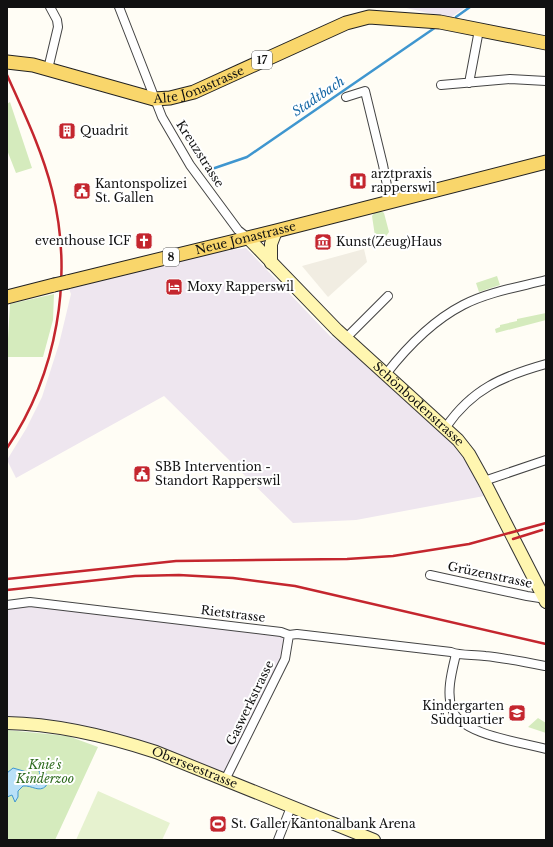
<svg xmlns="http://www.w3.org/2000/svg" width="553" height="847" viewBox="0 0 553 847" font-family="'Libre Baskerville',serif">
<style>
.industrial{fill:#eee6ef}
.green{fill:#d5ebbd}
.pitch{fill:#e6f2cf}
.plaza{fill:#f1ede2}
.water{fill:#b9e0f7;stroke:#3f96cf}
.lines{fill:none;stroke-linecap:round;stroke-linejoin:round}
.stream{stroke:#3f96cf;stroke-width:2.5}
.street-casing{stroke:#444;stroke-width:10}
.secondary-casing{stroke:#333;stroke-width:14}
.primary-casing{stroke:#222;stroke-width:15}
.street{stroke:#fff;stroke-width:8}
.secondary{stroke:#fff6b0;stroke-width:12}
.primary{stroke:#f9d66b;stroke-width:13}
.rail{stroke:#c4262e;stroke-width:2.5}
.primary-bridge-casing{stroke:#222;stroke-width:15;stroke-linecap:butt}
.primary-bridge{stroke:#f9d66b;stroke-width:13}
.labels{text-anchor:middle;stroke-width:4;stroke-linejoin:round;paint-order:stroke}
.shield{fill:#fff;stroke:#585858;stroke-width:1}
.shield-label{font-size:11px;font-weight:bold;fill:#111}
.street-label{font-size:12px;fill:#111;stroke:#fff}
.poi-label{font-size:12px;fill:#111;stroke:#fff;text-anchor:start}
.park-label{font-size:12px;font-style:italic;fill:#2f6b1f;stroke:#fff}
.water-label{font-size:13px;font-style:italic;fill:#1768a6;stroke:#fff}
</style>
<rect width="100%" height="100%" fill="#fffdf5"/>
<path class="industrial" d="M402,7H466L450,18Z
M246,248L330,336L340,342L452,443L470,468L484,496L356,520L293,523L164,396L16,478L7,460L26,429L42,397L59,344L71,294L69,289L212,253Z
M12,604L289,635L287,650L225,780L156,752L7,723V605Z"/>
<path class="green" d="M10,102L32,168L16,173L7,150V104Z
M381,211L384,213L389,232L384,239H379L375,236L372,216L375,212Z
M497,276L500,285L479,292L476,283Z
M54,294L53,320L43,357H7L10,304Z
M546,313V320L496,333L495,329L500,327V325L517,321V319Z
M538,718L546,723V733L528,727Z
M7,730L68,736L98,747L55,840H7Z"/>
<path class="pitch" d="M98,791L170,823L162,840H76Z"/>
<path class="plaza" d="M364,249L367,262L328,297L302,266Z"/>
<path class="water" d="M13,768L27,772L37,785L42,781L39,771H44L48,777L46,786C39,793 32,785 23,786L18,791V797L15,802L12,795L7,797V773Z"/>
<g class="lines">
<path class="stream" d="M456,17L470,7
M206,171L247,157L436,27"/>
<g class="street-casing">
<path id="street" d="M119,7L162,117L190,165L238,230L248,238
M48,69L58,27L57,20L50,7
M469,83L479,30
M441,85L510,79L546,81
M346,97L365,91L383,165L390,201
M346,338L388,296
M386,374C407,347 432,321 463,305C488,292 519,287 546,280
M446,427C472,389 503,376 546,364
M484,481L546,460
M430,575L527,596L546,599
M7,605L30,602L281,632L289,635L297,634L451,652C460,656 475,654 485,656C505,658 525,662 545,666
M456,654C452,671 446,692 452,709C460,735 522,742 546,749
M225,780L285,659L289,635
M278,840L291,807"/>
</g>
<g class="secondary-casing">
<g id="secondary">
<path id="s1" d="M248,238L337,330L458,440L469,454L484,481L546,602"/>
<path d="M271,263V244L276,231"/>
<path id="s2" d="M7,723C58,724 107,736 156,752L374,840"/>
</g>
</g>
<g class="primary-casing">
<g id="primary">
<path id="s3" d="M7,62L33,65L154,99L170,98L194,92L346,23L369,17L440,22L546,43"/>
<path id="s4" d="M67,282L276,231L546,162"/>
<path d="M7,297L54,285"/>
</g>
</g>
<use href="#street" class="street"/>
<use href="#secondary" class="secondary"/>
<use href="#primary" class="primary"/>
<path class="rail" d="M7,75C24,113 42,150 52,190C74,278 57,374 7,448
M513,539L542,530
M7,579L176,561L347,559L393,556L469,544L546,523
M7,590L135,576L179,575L233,578L295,586L546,644"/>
<g class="primary-bridge-casing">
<path id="primary-bridge" d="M54,285L67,282"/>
</g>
<use href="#primary-bridge" class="primary-bridge"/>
</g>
<defs>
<g id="building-square" transform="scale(0.9)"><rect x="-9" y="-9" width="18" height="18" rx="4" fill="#c4262e" stroke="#fff"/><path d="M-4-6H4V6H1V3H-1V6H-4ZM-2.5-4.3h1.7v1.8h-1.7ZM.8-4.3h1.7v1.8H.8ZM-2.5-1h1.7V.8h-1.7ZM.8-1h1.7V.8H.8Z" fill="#fff"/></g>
<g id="hospital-square" transform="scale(0.9)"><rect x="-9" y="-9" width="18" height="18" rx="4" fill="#c4262e" stroke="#fff"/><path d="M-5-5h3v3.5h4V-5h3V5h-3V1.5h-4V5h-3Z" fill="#fff"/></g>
<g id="civic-square" transform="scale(0.9)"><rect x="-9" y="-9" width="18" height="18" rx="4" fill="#c4262e" stroke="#fff"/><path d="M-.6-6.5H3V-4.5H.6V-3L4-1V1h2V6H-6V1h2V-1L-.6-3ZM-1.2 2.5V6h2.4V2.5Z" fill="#fff"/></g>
<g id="church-square" transform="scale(0.9)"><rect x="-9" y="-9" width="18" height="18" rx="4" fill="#c4262e" stroke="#fff"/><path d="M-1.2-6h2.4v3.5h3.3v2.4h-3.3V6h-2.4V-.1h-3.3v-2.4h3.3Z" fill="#fff"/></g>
<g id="museum-square" transform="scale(0.9)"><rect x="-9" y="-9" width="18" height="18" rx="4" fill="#c4262e" stroke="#fff"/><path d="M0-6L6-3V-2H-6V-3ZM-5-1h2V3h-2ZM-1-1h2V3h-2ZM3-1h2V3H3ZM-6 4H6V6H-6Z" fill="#fff"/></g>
<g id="hotel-square" transform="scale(0.9)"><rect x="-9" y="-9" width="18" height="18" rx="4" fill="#c4262e" stroke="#fff"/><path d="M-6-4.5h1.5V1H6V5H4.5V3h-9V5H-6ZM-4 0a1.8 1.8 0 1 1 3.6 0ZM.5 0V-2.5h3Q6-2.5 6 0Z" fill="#fff"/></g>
<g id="school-square" transform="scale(0.9)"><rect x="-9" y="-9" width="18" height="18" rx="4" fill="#c4262e" stroke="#fff"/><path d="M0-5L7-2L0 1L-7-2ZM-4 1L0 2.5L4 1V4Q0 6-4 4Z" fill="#fff"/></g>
<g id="stadium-square" transform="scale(0.9)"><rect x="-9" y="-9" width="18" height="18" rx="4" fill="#c4262e" stroke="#fff"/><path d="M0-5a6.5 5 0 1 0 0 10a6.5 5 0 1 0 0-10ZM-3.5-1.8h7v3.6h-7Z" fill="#fff"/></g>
</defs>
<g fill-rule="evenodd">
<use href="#building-square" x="67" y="131"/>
<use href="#hospital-square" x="358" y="181"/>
<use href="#civic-square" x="82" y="191"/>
<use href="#church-square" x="144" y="241"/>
<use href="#museum-square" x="323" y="242"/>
<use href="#hotel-square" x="174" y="287"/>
<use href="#civic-square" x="142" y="474"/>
<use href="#school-square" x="517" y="713"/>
<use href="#stadium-square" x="218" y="824"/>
</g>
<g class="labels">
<g class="shield">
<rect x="252" y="51" width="20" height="18" rx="3"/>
<rect x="163" y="248" width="16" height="18" rx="3"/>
</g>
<g class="shield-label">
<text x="262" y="64">17</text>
<text x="171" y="261">8</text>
</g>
<g class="street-label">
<text dy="4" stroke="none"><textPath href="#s3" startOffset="199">Alte Jonastrasse</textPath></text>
<text transform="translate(200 154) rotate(57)" y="4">Kreuzstrasse</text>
<text dy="4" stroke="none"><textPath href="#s4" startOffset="184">Neue Jonastrasse</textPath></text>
<text dy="4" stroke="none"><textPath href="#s1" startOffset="238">Schönbodenstrasse</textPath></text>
<text transform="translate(490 575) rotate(12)" y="4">Grüzenstrasse</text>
<text transform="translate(233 614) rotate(7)" y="4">Rietstrasse</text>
<text transform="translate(250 703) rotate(-64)" y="4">Gaswerkstrasse</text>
<text dy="4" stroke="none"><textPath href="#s2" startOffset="194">Oberseestrasse</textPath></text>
</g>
<g class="poi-label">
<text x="80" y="135">Quadrit</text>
<text x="371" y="178">arztpraxis<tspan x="371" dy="14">rapperswil</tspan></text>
<text x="95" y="188">Kantonspolizei<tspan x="95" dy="14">St. Gallen</tspan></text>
<text x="131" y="245" text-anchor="end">eventhouse ICF</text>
<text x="336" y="246">Kunst(Zeug)Haus</text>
<text x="187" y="291">Moxy Rapperswil</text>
<text x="155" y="471">SBB Intervention -<tspan x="155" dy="14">Standort Rapperswil</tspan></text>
<text x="504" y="710" text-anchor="end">Kindergarten<tspan x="504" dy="14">Südquartier</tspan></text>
<text x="231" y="828">St. Galler Kantonalbank Arena</text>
</g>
<g class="park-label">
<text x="45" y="769">Knie's<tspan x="45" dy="14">Kinderzoo</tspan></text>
</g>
<g class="water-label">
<text transform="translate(318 96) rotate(-34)" y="5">Stadtbach</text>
</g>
</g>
<rect width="553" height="847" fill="none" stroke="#111111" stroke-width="16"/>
</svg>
